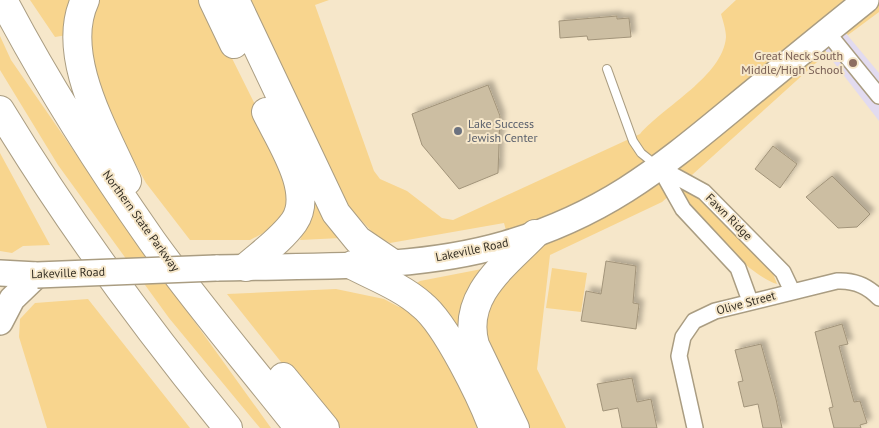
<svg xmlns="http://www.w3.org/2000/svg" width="879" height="428" viewBox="0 0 879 428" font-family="'PT Sans',sans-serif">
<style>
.education{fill:#e2dbf0}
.green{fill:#f8d58e}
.building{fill:#ccbea2;stroke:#a2947a;filter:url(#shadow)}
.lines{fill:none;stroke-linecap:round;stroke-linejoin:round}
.service-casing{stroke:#aa9d82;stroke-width:10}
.minor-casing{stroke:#aa9d82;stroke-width:18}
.primary-casing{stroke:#aa9d82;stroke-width:28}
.motorway-casing{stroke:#aa9d82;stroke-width:30}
.service{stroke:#fff;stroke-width:8}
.minor{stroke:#fff;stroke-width:15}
.primary{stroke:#fff;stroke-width:25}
.motorway{stroke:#fff;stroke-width:28}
.primary-bridge-casing{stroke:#aa9d82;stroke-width:28;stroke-linecap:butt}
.primary-bridge{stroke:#fff;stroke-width:25}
.education-dot{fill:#8d6e63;stroke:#f6e7ca;stroke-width:2}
.worship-dot{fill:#6b7280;stroke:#f6e7ca;stroke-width:2}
.labels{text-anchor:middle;stroke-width:4;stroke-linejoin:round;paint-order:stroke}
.education-label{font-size:12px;fill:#785e54;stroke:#f6e7ca;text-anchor:end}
.worship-label{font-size:12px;fill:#5b616d;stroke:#f6e7ca;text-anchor:start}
.street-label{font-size:12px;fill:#363025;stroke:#f6e7ca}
</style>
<defs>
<filter id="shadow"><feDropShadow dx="4.5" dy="-4.5" stdDeviation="2.5" flood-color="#0004"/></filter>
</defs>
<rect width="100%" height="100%" fill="#f6e7ca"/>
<path class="education" d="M839,25L879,73V121L818,42Z"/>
<path class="green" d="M30,0H76L67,35L55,37Z
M96,0H203L290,175L286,221L250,240H190L146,183L111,120L91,57V6Z
M249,0H329L315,5L374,171L380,179L407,191L442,218L453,220L640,134C664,106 723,76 726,37C726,30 723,21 721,14L736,0H879V12L848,35L839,25L818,42L827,53L662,202L550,255L537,369L566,428H529L526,419C510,388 469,331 490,296C496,286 508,276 516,268L504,223L390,243L376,236L346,204Z
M0,36L11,60L125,225L271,428H260L169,318L58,165L0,70Z
M0,153L50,245L23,246L12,253L0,251Z
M682,189L692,192L705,200L772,271L777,284C752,278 690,215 682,189Z
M313,190L341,238L300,240L313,211Z
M487,268L465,329L453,324L415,284L420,281Z
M552,268L587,273L581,312L546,308Z
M336,289L384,299L399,307L408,302L435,330L485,428H336L324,416L227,294Z
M88,299L190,428H47L19,337L20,319L35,303Z"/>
<path class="building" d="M617,16V19L629,18L631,37L588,40L587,36L560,38L559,21Z
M488,85L500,116L498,173L459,189L422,145L412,114Z
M773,146L797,164L780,188L755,169Z
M832,176L870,214L857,227L838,228L806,197Z
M606,261L636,266L633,303L639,304L636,329L581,321L586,291L601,294Z
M842,324L848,344L839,346L854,402L860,401L867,423L860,425L861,428H834L829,408L833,407L815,332Z
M761,344L776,399L782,428H763L758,404L744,407L738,382L743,381L735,350Z
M632,378L637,402L651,399L657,428H622L618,408L603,411L597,384Z"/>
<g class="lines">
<g class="service-casing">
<path id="service" d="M607,69L633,141L641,153L656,165"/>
</g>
<g class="minor-casing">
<path id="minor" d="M827,32L879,96
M660,168L704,192L783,272L792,291
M660,168L683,209L738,268L750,301
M695,428L679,356L683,337L694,321L715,311L837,281C854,280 868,286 879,298"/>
</g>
<g class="primary-casing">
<path id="primary" d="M216,268C312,265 412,271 505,244C601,216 656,172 731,110C776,73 821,36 866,0
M0,273L37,275
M0,322L12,299L37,275"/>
</g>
<g class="motorway-casing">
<path id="motorway" d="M3,0C47,84 98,164 152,241C198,305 250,366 299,428
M85,0C59,55 105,131 127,181
M213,0L234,44
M235,0L336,213L358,240L392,263
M0,110C68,222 145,327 228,428
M352,265C375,277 402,287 422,305C446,324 482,398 493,428
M246,267C262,253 281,240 294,222C315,192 280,141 266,112
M283,377L325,428
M515,428L475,345C461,296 505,265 535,234"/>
</g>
<use href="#service" class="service"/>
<use href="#minor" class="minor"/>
<use href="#primary" class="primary"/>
<use href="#motorway" class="motorway"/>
<g class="primary-bridge-casing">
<path id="primary-bridge" d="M37,275L216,268"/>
</g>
<use href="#primary-bridge" class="primary-bridge"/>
</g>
<circle class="education-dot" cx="853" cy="63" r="5"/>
<circle class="worship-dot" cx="458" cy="131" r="5"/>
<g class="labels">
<g class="education-label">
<text x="843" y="60">Great Neck South<tspan x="843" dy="14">Middle/High School</tspan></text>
</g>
<g class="worship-label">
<text x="468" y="128">Lake Success<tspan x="468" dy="14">Jewish Center</tspan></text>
</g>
<g class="street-label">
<text transform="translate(729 217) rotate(45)" y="4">Fawn Ridge</text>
<text transform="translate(141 221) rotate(54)" y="4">Northern State Parkway</text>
<text transform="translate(472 250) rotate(-12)" y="4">Lakeville Road</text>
<text transform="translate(68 273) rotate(-2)" y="4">Lakeville Road</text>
<text transform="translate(746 303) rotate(-15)" y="4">Olive Street</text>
</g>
</g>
</svg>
